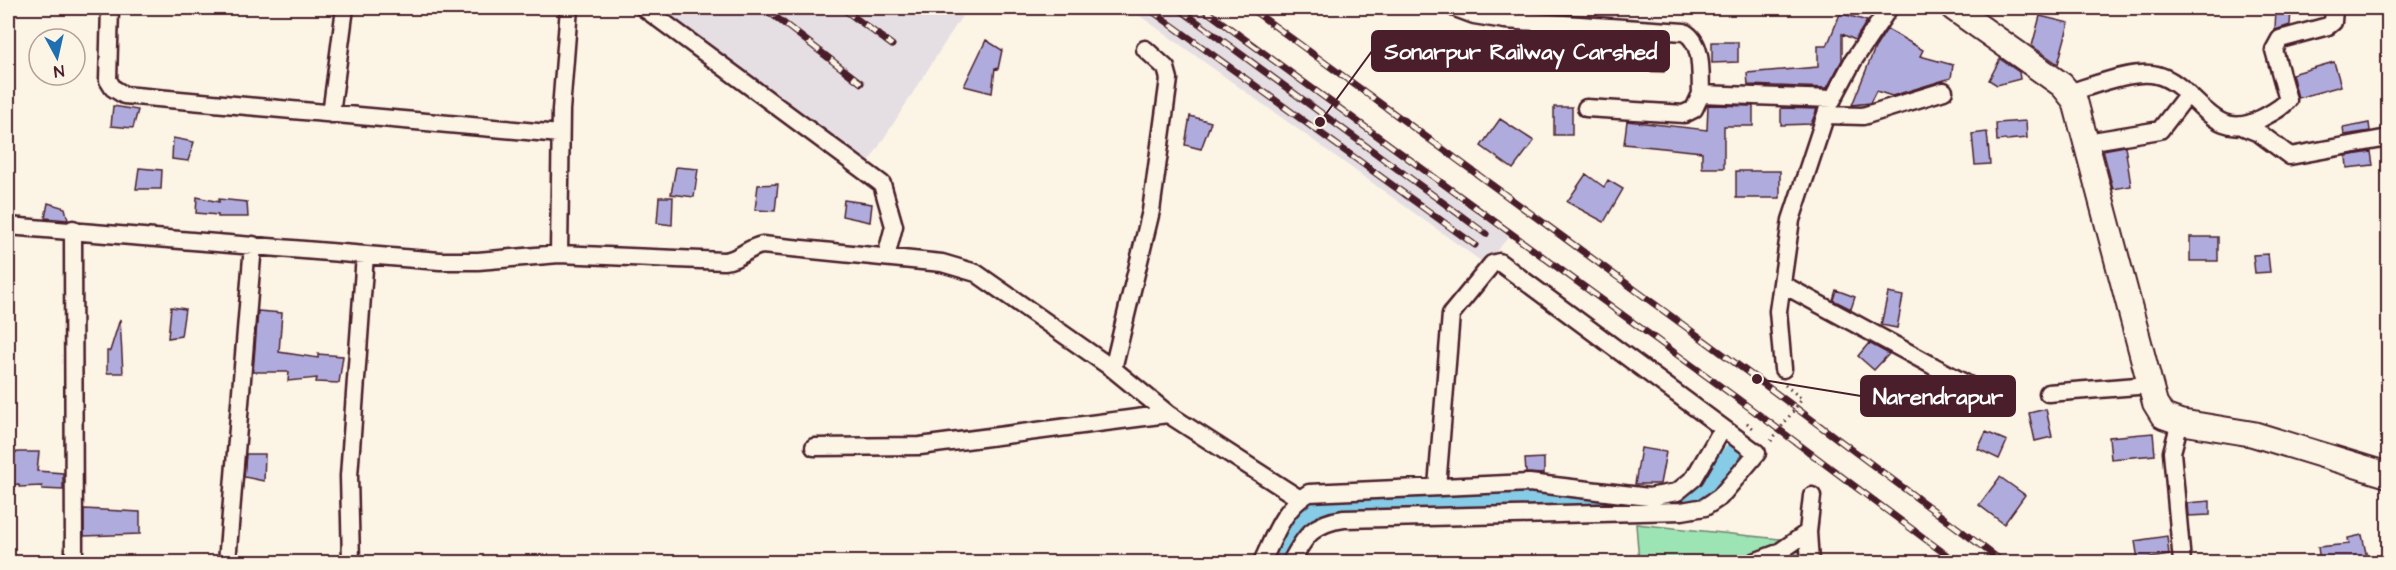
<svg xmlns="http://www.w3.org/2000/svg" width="2396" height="570" viewBox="0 0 2396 570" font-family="'Architects Daughter',sans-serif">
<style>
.built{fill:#e5dfe3}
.green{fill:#9ce4b3;stroke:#73826f;stroke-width:1.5}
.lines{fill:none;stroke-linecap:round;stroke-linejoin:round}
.canal{stroke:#86cce7;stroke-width:18}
.building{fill:#afacdd;stroke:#4a1f2b;stroke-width:1.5}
.street-casing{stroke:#4a1f2b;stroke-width:21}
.secondary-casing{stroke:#4a1f2b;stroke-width:28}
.path{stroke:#4a1f2b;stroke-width:3;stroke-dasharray:1.5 4.5;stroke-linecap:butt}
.street{stroke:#fcf5e5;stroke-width:16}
.secondary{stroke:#fcf5e5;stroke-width:24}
.rail-casing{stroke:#4a1f2b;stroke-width:7}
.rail{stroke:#fcf5e5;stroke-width:4.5;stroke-dasharray:14;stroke-linecap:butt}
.path-bridge{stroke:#4a1f2b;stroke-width:3;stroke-dasharray:1.5 4.5;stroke-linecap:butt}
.leader{fill:none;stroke:#4a1f2b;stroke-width:2}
.callout-dot{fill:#4a1f2b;stroke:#fcf5e5;stroke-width:2}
.callout{fill:#4a1f2b;stroke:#4a1f2b;stroke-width:2}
.callout-label{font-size:22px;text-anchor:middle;font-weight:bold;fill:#fff}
</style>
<rect width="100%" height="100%" fill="#fcf5e5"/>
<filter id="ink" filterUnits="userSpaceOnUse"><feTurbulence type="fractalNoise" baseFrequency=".0167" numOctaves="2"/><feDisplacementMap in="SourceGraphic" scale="12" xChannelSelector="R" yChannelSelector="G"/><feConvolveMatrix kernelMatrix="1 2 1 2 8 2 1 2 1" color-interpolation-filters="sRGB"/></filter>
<g filter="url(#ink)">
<path class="built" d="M654,8H967L867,165Z
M1129,8H1195L1509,237L1485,264Z"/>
<path class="green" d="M1636,524L1798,541L1801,562H1639Z"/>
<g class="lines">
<path class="canal" d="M1276,562L1296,520L1312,511L1519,500L1608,505L1672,503L1690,498L1706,487L1741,441"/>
</g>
<path class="building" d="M2276,8H2291L2290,25L2275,30Z
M1842,9L1843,14L1867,21L1855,40L1842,34V60L1827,88L1748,85L1747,73L1818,67V46H1827Z
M2040,16L2069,23L2058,64L2032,46Z
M1887,29L1923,50L1920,56L1953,65L1951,78L1892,96L1876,91L1870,103L1852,105L1875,48Z
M986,40L1002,50L998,69L995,68L992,93L964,86Z
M1639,40L1666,41L1664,72L1638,71Z
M1712,42H1738V62L1712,63Z
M2000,59L2019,72L2020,79L1997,85L1989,80Z
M2334,62L2341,86L2298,98L2292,74Z
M1708,105L1753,106V126H1724V168H1702V152L1624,144L1627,121L1707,130Z
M113,106L138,110L133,128L111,126Z
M1554,107H1572V135H1554Z
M1781,108L1817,109L1811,124L1781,125Z
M1190,116L1211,122L1201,149L1185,145Z
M1500,119L1534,141L1513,169L1481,146Z
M2026,121L2027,138L1997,141L1996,123Z
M2369,123L2370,131L2344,135L2343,128Z
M1987,132L1990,164L1975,165L1972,134Z
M173,138L194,142L188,161L172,159Z
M2125,146L2131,186L2113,189L2103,150Z
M2371,152L2373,165L2347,168L2346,156Z
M676,167L698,169L694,197L671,194Z
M139,168L162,170L161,189H136Z
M1736,171H1780V198H1736Z
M1586,174L1604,187L1608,180L1623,189L1604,222L1567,202Z
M778,184L775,211L755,210L758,185Z
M197,197L219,202V199L247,202L248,217H218V215L196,213Z
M659,197H673L672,225L657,223Z
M844,200L872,204L870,222L842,216Z
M48,203L65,208L68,220L45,218Z
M2190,237H2218V261H2190Z
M2268,254L2270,272L2255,273L2253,255Z
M1836,290L1855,297L1851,309L1833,300Z
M1888,293L1903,296L1897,328L1881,325Z
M171,307L185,309L181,336L168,338Z
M258,311L282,313L279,352L318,358V354L343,356L339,383L316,382L317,378L288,381L289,372H253Z
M120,319L123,373H107V351H110Z
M1869,343L1889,354L1874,370L1858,356Z
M2046,409L2052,437L2035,441L2029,413Z
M1986,432L2007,441L1999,459L1978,449Z
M2153,433L2155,455L2111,459L2109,437Z
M1641,448L1666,452L1660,484H1635Z
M20,452H39L37,471L63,473V490L42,489V486L19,487V484L8,485V453Z
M246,454H265L264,481L244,477Z
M1544,458V474L1526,473L1525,459Z
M2000,477L2025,495L2004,524L1979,505Z
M2210,501V515L2188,516L2187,503Z
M84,509L140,512V534L84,536Z
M2362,535L2368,562H2320L2318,547L2349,544L2348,538Z
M2167,536L2169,555L2138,560L2135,541Z"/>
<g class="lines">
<g class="street-casing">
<path id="street" d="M110,8L108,80L113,88L124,95L560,134
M644,8L882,184L894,226L886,257
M1455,8L1474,15L1505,20L1684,32C1704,43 1700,74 1701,94L1833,99
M2068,93C2092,86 2134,69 2157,75C2197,85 2212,147 2262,118C2271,113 2281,109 2288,100L2274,50L2280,39L2328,26L2333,22L2334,8
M1586,108L1684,114L1694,109L1701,94
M331,114L345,8
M1826,115L1863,116L1944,91
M2244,127L2259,133L2290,156L2388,138
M2087,142L2160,130L2187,95
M8,226L440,261H478L559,254L724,261C739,260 747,248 762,245L942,263L976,273L1113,369L1168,414L1300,499
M73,229L74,562
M559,254L561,110L569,8
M1782,284L1983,393
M1113,369L1151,211L1169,79L1166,68L1145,49
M1783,369L1778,311L1791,220L1828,108L1853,61L1889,8
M2048,393L2150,385
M2180,422L2172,452L2182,562
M814,447L920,446L1168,414
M227,562L253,245
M351,562L349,476L365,255
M1262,562C1274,537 1283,508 1309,493L1529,483L1649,497L1677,492L1694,478L1723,428L1499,262L1492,264L1451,314L1437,487
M1291,562C1305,536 1313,523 1344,519L1682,511L1705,507L1720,497L1757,453L1723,428
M1754,562L1778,553L1808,532
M1810,562L1808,532L1812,496"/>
</g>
<g class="secondary-casing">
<path id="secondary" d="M1953,8L2062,85L2075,101L2155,403L2163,416L2180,422L2253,434L2388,475"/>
</g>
<path class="path" d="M1785,385L1802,399
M1747,423L1753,428"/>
<use href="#street" class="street"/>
<use href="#secondary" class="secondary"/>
<g class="rail-casing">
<path id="rail" d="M764,8L861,83
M842,8L892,45
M1148,8L1475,245
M1178,8L1486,234
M1202,8L1738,399L1956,562
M1250,8L1757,379L2003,562"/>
</g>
<use href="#rail" class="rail"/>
<path class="path-bridge" d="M1771,441L1802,399"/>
</g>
</g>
<path class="leader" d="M1320 122L1372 51M1757 379L1861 396"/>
<g class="callout-dot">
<circle cx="1320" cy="122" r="6"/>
<circle cx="1757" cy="379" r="6"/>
</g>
<g class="callout">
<rect x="1372" y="31" width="297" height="40" rx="6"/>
<rect x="1861" y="376" width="154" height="40" rx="6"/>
</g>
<g class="callout-label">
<text x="1521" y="59">Sonarpur Railway Carshed</text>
<text x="1938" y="404">Narendrapur</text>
</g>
<rect width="2396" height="570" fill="none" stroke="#fcf5e5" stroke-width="30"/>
<rect x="15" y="15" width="2366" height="540" fill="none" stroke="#4a1f2b" stroke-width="2" filter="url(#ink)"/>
<g transform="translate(57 57) rotate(172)"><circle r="28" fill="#fcf5e5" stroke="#b59f9b" stroke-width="1.5"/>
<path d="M0-4.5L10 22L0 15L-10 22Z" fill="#1f6fb2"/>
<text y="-9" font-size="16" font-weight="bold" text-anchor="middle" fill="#4a1f2b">N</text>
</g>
</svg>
